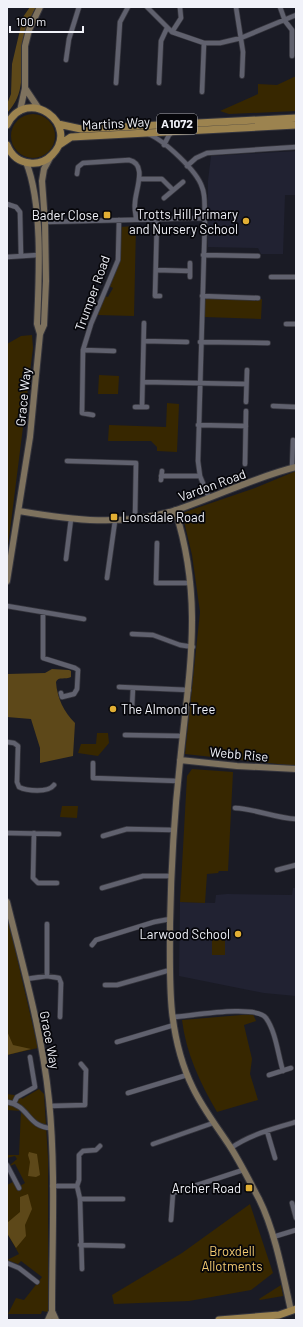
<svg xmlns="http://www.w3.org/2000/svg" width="303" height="1327" viewBox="0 0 303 1327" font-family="Barlow,sans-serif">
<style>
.built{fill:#212232}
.green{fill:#372700}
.forest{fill:#5d4819}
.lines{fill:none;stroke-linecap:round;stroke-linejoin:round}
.street-casing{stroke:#35353d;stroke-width:6}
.secondary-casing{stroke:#35353d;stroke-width:8}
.primary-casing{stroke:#35353d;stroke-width:9}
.street{stroke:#60616e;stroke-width:4.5}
.secondary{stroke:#7e725e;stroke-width:6}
.primary{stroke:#9c834f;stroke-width:7}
.poi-dot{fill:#e2af34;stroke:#06060a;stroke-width:1.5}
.labels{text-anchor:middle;stroke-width:3.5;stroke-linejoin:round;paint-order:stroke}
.shield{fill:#06060a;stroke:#aaabb1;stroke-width:1}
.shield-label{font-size:12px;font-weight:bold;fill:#f1f2f9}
.street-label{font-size:13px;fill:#f1f2f9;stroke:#06060a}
.poi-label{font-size:13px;fill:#f1f2f9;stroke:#06060a;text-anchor:end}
.park-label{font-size:13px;fill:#f2c970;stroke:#06060a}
</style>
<rect width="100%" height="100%" fill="#1a1b25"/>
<path class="built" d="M296,151V195H285L283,254H261L258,248L208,247V181L211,156Z
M293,888H296V996L264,993L179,976L180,902L215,903L216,895L227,894L292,895Z"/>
<path class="green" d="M294,77H296V111L229,114L220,111L258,94V84L277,85Z
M11 136a22 22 0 1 1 44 0a22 22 0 1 1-44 0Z
M136,226L134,316L97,315L105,296L108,297L113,288L109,286L119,260V227Z
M208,298L262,299L261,319L204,317V300Z
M32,335L33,348L7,554V344L21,336Z
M99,375L119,376L118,394H98Z
M167,403L179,404L177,452L157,451V447L151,441H108L109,425L166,427Z
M296,471V766L185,754L200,612L192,555L182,513L255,488Z
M97,733H108L109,743L98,756L78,753L81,744H96Z
M192,769L233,772L228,871H219L218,873L207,874L205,903L180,902L187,776Z
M62,806H78L77,818L60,817Z
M7,915L38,1048L7,1055Z
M212,933H225V955H212Z
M253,1014L256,1021L244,1025L252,1059L250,1074L258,1100L217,1112C200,1083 186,1053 182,1020Z
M39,1089L44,1094L48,1158V1312L42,1311L41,1314H8L16,1298L24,1300L42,1277L21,1261L18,1264L7,1260L19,1254L7,1233V1185L13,1182L20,1186L25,1183L15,1164L10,1166V1165L17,1159L15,1156L7,1158V1155H19L21,1111L7,1110V1094L21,1096L22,1099Z
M250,1204L273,1273L251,1290L189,1301L114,1304L112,1295L182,1253Z
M281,1285L283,1296L260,1300L259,1299Z"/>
<path class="forest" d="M30,7H36C29,19 24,35 23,49C20,74 26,93 7,113V104L11,94L12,64L23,17Z
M52,669L69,670L71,671V677C66,680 58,676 56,682C57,698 64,712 75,723L73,756L40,763V748L31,719L7,717V674L45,673Z
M7,1031L13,1045L31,1049L7,1055Z
M29,1152L37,1154L40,1175L36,1177L28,1176L30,1162L28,1155Z
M28,1194L32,1209L25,1225L26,1236L16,1248L7,1233V1223L20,1212V1197Z"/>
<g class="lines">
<g class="street-casing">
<path id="street" d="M147,7L172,32L204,43H220L241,38L296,15
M236,7L243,52L242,76
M280,7L285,21L292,30V56
M172,32L181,18L180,8
M66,60L69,39L79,7
M116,83L120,22L128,7
M159,83L161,41L167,28
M202,92L204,43
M148,134C164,140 197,171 202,187C206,196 204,208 205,218L198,461L200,476L209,498
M164,145L169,135L173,132
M187,166L196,158L207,153L296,147
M77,174L78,167L83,163L129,160C148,164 135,191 135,203C134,209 136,214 136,219
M139,179H162L173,190
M164,198L183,182
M7,204L16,207L20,212L21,256
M157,219L155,296H160
M45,222L205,218
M203,255L258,256
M7,257L38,255
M190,263V277
M156,270L190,271
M271,277H296
M202,296L258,298
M286,324H296
M144,341L187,342
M200,342L268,343
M83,350L114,351
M143,382L246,384
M246,402L247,370
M273,406L296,407
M135,407H147
M142,407L144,323
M93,415L82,413L83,350L91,324L118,260L119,220
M198,425L246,426
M67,461L136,463L135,519
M245,464L246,411
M292,468L293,440
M161,476H200
M161,480L162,471
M157,543L156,583H191
M66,559L71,519
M107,578L115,521
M7,606L84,619
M43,612V658L75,668L78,670L77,689L74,694L62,697L61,693
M132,634L153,635L180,645L193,647
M119,687L189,690
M132,707L133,688
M125,735L183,736
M7,742L14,743L18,746L17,782L19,787C27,791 48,793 54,785
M93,763V778L178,781
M235,808C256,809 275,818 296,819
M7,833L59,834
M34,833L33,878L38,883H57
M103,836L127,829L174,830
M277,870L296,865
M102,888L143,876H171
M47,924V976
M92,945L96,940L154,922L170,919
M26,979L47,976L59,978L61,983L60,1017
M105,985H117L170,970
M173,1017C191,1016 256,1004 266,1018C276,1032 278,1055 283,1071
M117,1042L174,1025
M269,1075L291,1068
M128,1093L187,1075
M7,1102C30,1106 27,1127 51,1128
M14,1103L17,1097L35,1087L30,1057
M49,1106L85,1105L86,1070L81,1064
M267,1131L275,1158
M153,1144L213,1123
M231,1148C249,1135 275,1128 296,1122
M7,1165L19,1188
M52,1186H77L79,1180V1155L83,1151L96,1150L100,1146
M77,1186L80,1199L82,1269
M80,1199H123
M292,1203L296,1218
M171,1220L173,1193L243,1170
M273,1237L296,1230
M80,1245L123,1246
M7,1263L19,1268L37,1282"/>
</g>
<g class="secondary-casing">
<path id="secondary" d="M25,88L39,109
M20,111L25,88V46L29,30L40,7
M40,334L44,325L46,281L45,222L42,181L44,169L51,156
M175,510C204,600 189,671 180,762C174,816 171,870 170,924C170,953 169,983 172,1012C175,1038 181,1064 193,1088C203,1109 218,1128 231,1148C241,1164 250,1182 259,1199C275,1231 283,1275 291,1311
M19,511C72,520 123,527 176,510C216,497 255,477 296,467
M7,581L30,437L40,334L37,324C39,278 43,204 26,162
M180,760L237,766L296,769
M7,902C23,967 42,1032 49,1100C56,1170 52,1241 52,1311L48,1320
M52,1311L56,1320"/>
</g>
<g class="primary-casing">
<path id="primary" d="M58,124L81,129L296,118
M7,125C27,84 82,125 52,155C46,161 38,164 30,163C19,162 11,155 7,145
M59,145L71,137L296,125
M219,1320L279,1315L296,1309"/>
</g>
<use href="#street" class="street"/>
<use href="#secondary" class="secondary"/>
<use href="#primary" class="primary"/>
</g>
<g class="poi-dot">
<rect x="103" y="211" width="8" height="8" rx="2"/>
<circle cx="246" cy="221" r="4"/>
<rect x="110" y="513" width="8" height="8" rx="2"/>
<circle cx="113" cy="709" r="4"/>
<circle cx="238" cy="934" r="4"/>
<rect x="245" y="1184" width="8" height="8" rx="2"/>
</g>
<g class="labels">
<rect class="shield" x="157" y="114" width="40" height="20" rx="3"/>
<g class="shield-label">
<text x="177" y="128">A1072</text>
</g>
<g class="street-label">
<text transform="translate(116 123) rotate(-3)" y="5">Martins Way</text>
<text transform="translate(92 293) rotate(-70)" y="5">Trumper Road</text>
<text transform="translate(23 397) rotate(-84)" y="5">Grace Way</text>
<text transform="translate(212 485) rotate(-20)" y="5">Vardon Road</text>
<text transform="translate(239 754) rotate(5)" y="5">Webb Rise</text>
<text transform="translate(50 1040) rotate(79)" y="5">Grace Way</text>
</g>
<g class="poi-label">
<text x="238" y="219">Trotts Hill Primary<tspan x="238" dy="15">and Nursery School</tspan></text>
<text x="99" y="220">Bader Close</text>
<text x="122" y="522" text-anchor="start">Lonsdale Road</text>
<text x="121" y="714" text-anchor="start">The Almond Tree</text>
<text x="230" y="939">Larwood School</text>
<text x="241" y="1193">Archer Road</text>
</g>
<g class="park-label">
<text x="232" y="1256">Broxdell<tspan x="232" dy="15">Allotments</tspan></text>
</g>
</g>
<rect width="303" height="1327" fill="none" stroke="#f1f2f9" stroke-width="16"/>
<path d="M10 26v6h73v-6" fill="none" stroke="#f1f2f9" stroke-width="2"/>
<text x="16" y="26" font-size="12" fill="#f1f2f9" stroke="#06060a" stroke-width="3" paint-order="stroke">100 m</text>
</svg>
